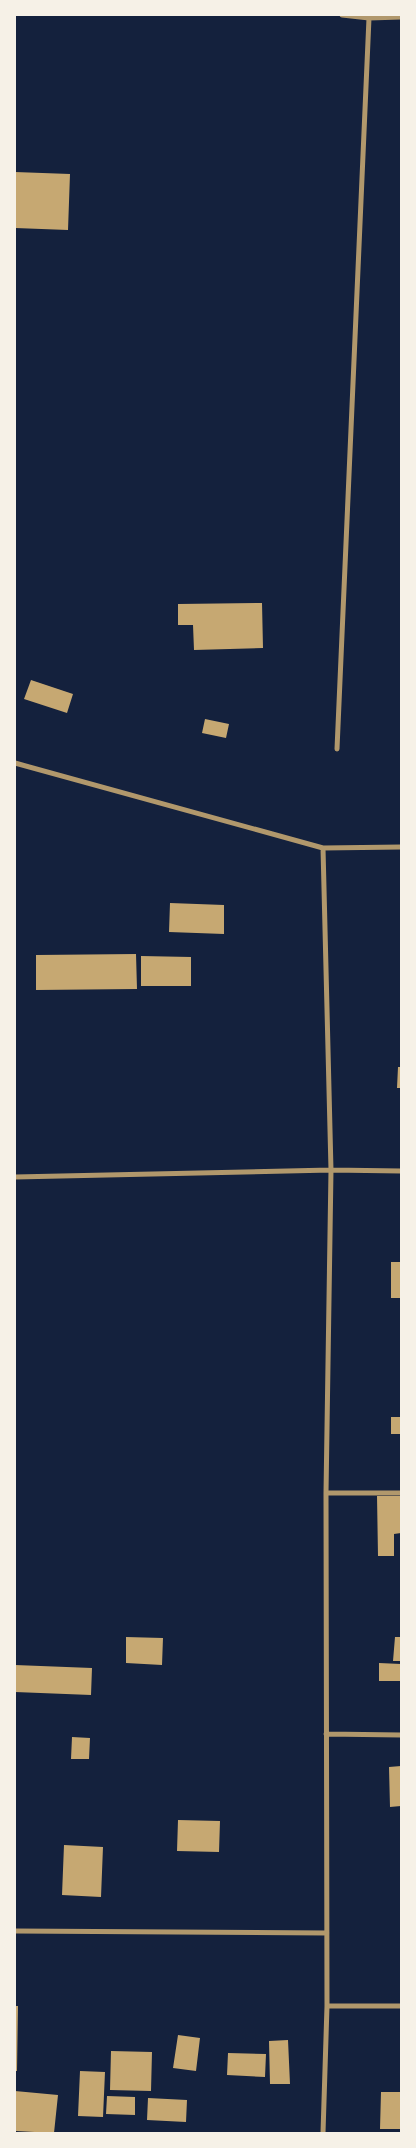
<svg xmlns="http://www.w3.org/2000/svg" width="416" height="2148" viewBox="0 0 416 2148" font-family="Manrope,sans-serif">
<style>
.building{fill:#c6a872}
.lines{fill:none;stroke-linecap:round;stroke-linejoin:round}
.minor{stroke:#b1986c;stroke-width:5}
</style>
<rect width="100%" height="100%" fill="#14213d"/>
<path class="building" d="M15,172L70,174L68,230L15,228Z
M262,603L263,648L194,650L193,625H178V604Z
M31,680L73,694L67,713L24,699Z
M205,719L229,724L226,738L202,733Z
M170,903L224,905V934L169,932Z
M136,954L137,989L36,990V955Z
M141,956L191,957V986H141Z
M398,1067H401V1088H397Z
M391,1262H401V1298H391Z
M391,1417H401V1434H391Z
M377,1496H401V1533L394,1534V1556H378Z
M126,1637L163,1638L162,1665L126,1663Z
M395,1637H401V1661H393Z
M379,1663L401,1664V1681H379Z
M15,1665L92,1668L91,1695L15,1692Z
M72,1737L90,1738L89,1759H71Z
M401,1766V1806L390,1807L389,1767Z
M178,1820L220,1821L219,1852L177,1851Z
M64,1845L103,1847L101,1897L62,1895Z
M15,2006H18L17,2071H15Z
M178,2035L200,2038L196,2071L173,2068Z
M288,2040L290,2084H270L269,2041Z
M111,2051L152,2052L151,2091L110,2090Z
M228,2053L266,2054L265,2077L227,2075Z
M80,2071L105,2072L103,2117L78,2116Z
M15,2091L58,2095L54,2133L15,2131Z
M381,2092H401V2129H380Z
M107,2096L135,2097V2115L106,2114Z
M148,2098L187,2100L186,2122L147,2120Z"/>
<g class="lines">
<path class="minor" d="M369,18L401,17
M337,749L369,18L342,15
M15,763L323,848L401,847
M15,1177L331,1170L401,1171
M326,1493H401
M326,1734L401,1735
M15,1931L327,1933
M327,2006H401
M323,2133L327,2006L326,1493L331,1170L323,848"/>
</g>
<rect width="416" height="2148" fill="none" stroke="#f6f1e7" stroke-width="32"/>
</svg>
